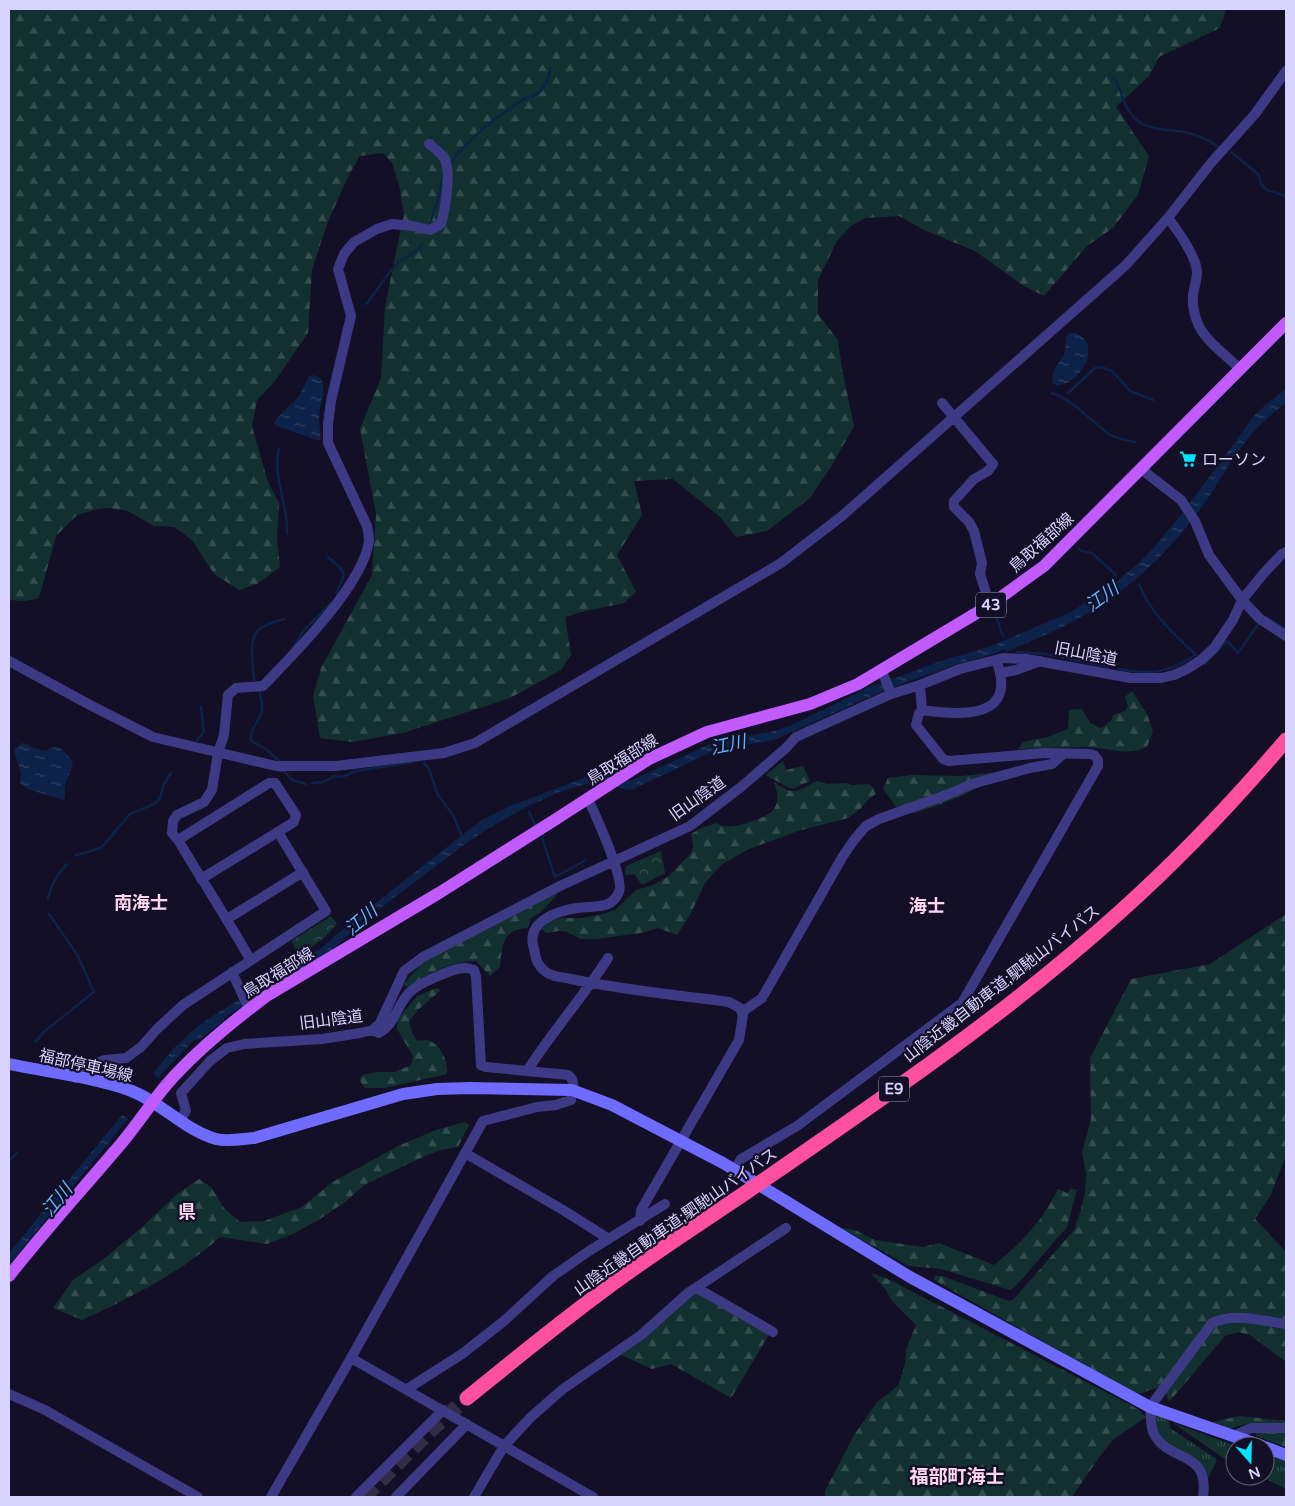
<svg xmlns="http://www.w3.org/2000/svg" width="1295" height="1506" viewBox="0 0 1295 1506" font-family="'Varela Round','Noto Sans JP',sans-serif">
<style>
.grass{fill:url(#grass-tufts)}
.forest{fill:url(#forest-firs)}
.park{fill:url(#park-crowns)}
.water{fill:url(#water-ripples)}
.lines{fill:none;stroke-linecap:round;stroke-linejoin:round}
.stream{stroke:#0c2248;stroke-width:2.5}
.highway-tunnel{stroke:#312d47;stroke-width:15;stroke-dasharray:15 8;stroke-linecap:butt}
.street{stroke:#3d3a85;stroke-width:10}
.secondary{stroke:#6f6bff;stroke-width:12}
.primary{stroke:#c25bff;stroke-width:12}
.highway{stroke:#ff4fa3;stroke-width:15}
.labels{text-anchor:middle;stroke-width:4.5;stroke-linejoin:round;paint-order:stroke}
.shield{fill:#130f26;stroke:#9e99be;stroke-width:1}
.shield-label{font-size:15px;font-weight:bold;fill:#d9d4ff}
.poi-label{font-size:16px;fill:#d9d4ff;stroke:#130f26;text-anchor:start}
.street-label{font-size:16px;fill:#d9d4ff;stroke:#130f26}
.water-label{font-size:18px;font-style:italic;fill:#62b6ff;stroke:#130f26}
.neighbourhood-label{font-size:18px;font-weight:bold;fill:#ffd6f0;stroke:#130f26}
.quarter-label{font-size:19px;font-weight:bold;fill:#ffd6f0;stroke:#130f26}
</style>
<defs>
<pattern id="grass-tufts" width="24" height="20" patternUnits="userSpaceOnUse" patternTransform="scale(1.25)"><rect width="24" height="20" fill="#12302f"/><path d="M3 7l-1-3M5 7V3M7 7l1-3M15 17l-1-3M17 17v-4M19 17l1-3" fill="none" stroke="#344d4e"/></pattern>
<pattern id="forest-firs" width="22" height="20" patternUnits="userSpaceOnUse" patternTransform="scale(1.25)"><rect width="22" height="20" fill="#12302f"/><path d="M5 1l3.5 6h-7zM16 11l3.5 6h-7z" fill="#344d4e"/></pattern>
<pattern id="park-crowns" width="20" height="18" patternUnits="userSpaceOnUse" patternTransform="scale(1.25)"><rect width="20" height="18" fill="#12302f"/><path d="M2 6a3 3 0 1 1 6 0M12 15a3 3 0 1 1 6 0" fill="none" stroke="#344d4e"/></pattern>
<pattern id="water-ripples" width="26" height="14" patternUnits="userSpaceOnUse" patternTransform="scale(1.25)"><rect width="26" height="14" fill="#0c2248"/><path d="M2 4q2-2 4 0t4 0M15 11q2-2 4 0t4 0" fill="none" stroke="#2f4163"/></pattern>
</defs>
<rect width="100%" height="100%" fill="#130f26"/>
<path class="grass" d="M1155,1415L1169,1420L1170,1428L1215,1458L1217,1460L1207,1480L1171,1448L1155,1432Z
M1173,1423L1236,1446L1235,1464L1222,1457Z
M1265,1454L1286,1461V1489L1260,1476H1265Z"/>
<path class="forest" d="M9,9H1226L1220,28L1159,57L1149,76L1116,107L1149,156L1138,195L1113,228L1087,246L1044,296L1024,286L975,251L924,230L899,216L866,218L852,225L837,241L818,280V314L838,340L842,369L854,426L831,467L810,498L767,531L736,537L720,517L673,479L634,481L642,515L617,555L636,592L624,603L581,612L565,617L571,655L561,670L510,698L403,733L352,742L320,738L313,696L321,668L372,575L376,514L360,429L381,378L385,306L404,214L399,185L392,163L383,153L360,156L350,173L328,221L312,270L308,333L275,381L257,400L252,426L268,482L279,503L277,538L280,567L257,584L239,590L214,574L192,540L174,527L154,526L128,511L109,508L98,509L77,515L56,536L39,598L25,601L9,600Z
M1132,691L1147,714L1153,731L1147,747C1127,757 1106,747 1085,747C1063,747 1040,748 1018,749L1023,742L1048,737L1068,729L1069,710L1082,709L1090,723L1101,728L1112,720L1113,715L1125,711L1128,706L1125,697Z
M783,761L786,770L803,766L810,781L792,789L765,775Z
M1007,771L964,795L933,807L915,813L900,812L883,789L888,778L911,775L962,776Z
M817,781L828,784L846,783L852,785L868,784L873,787L876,794L870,798L860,809L848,818L798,831L749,849L721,865L705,883L691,913L677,935L658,928L641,933L596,939H581L567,932L559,931L546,933L542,929L550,921L560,918H581L599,915L615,910L636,890L653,885L669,876L691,853L693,846L691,834L701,828L716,823C719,824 721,826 723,826C733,829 769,818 774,809C780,799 777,791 774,782C794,797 797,791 817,781Z
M558,894L542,911L531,918L528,928C502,929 502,946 500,967L490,976L476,961C450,961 429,974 408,987L403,985L421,964L460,941L548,897Z
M1286,914V1155L1271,1195L1255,1219L1286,1252V1321C1263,1317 1234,1307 1212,1319L1159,1387L1139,1394L1103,1376L934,1280L935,1276H942L1009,1301L1014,1299L1074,1230L1080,1213L1085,1193L1086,1173L1082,1153L1091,1119L1090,1058L1131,979L1210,964Z
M436,988L441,990L418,1010L409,1021L412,1032L417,1041C420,1041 423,1040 426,1040C440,1042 449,1062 447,1074L385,1088H365L359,1080L362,1075L376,1072H395L411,1065L413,1056L397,1029V1020L417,996Z
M465,1122L469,1125L458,1147L441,1150L425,1156L366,1184L345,1202L320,1219L293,1234L267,1244L220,1237C180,1273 130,1298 82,1320L53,1308L73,1280L101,1261L141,1228L177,1194L199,1179L211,1187L224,1208L240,1222L264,1221L302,1207L331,1183L398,1146L436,1130Z
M1071,1188L1077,1190L1067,1227L1015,1287L1010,1290L941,1269L909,1266L841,1228L855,1230L875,1240L923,1247L939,1243L994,1265C1021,1244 1043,1220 1058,1189L1067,1193Z
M871,1273L888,1279L1138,1409L1146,1417L1114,1439L1100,1456L1072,1497H825V1491L854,1435L877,1402L898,1386L905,1364L906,1349L916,1325L892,1301L886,1290Z
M699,1292L770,1333L731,1398L671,1364L652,1369L619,1354L692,1294Z
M1231,1320L1286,1328V1362L1250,1335L1238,1332L1225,1336L1169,1402L1165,1391L1214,1325Z
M1240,1416L1286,1421V1425C1267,1424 1248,1421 1230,1429L1212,1422Z
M1255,1431L1286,1432V1447L1256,1436Z"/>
<path class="park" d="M661,851L665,873L642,885L634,874L625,875L626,866Z
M331,916L337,924L325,937L300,956L291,941Z"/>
<path class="water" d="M1075,333C1105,343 1079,388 1055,385L1052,382C1052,366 1061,363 1065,352C1067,347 1064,340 1067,335C1069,333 1072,333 1075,333Z
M313,375L321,378C327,397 320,400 319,417C319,425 321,433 320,441L274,425L277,418L299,396L309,376Z
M1286,389V402C1273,413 1261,423 1250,436C1231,459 1217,487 1199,511C1166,555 1126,593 1078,619C1055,632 1030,641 1006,652L1004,649L994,654L954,665L885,690L774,740L716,750L631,790L624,789L595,781L557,793L524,808L489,828L461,847L365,920L324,957L224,1018L225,1020L197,1041L195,1039L158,1078L153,1073L175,1047L190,1033L208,1019L321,948L359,916L479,822L510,806L592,775L610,773L630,781L712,743L775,731L794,724L871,686L893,679L943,660L989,647L1071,612L1112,585L1139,563L1156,545L1182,514L1254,416L1264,406Z
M22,743C29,744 34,749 41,750C47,752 51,747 57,747C64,748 71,759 73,765L65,785V798L63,800L28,789L20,783L21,773L14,750Z
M122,1115L128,1119L9,1265V1253Z"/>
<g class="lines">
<path class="stream" d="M1114,78C1122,89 1122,103 1131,114C1145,133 1169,128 1189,133C1199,136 1209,140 1217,146
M1231,152L1258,174L1261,184L1267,190L1286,196
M451,163C470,136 494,119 521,101C526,97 537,96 541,91C545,86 550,75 550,69
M430,223L438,199L443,175
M366,304C378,291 385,275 397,264C405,256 413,256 422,245
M1052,393C1075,401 1089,420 1109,434C1116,439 1126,440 1135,442
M1068,393L1095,368L1101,367L1112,371L1130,391L1153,400
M279,449C272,478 289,505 287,534
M1078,548L1082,551L1092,553L1116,575
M328,557C346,574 348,570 336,593
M1139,584C1150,613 1174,634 1196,655
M995,614L1003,636
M1266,617L1286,629
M292,649L304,630L330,604
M1017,652L1046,654L1109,667
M1205,664L1227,641L1238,653L1259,623
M1118,669C1149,675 1168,673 1194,656
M254,680C253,668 249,643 256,633C260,625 276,622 284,619
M260,693C261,699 263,704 262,710C260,722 249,729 251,741L266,749L279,761
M197,740L204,732L201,707
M424,763L429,769L438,795L453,815L463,839
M279,771H284L292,780L306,784
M312,783L323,782L335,776L342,777L356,771L414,762
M529,812L535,825
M542,838L555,877L586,860
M76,855L91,851L102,847L130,814L154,804L160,798L164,784L171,773
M48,899C51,884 57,875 67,864
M35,1042L45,1031L94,992L78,956L49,914
M9,1161L17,1153"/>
<path class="highway-tunnel" d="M364,1497L429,1432L467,1398"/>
<path class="street" d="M1168,218C1178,231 1196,256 1197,272C1197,281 1194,287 1193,295C1192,305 1195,317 1199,326C1207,342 1226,355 1239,368
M942,403L993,464L988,471L974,479L954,501V507L969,522L974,531L982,563L980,574L990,605
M1141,469L1181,500L1195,521L1209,555L1242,600L1260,619L1286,636
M9,661L90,705L153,737L276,766H336L444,753L475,743L781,563L842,516L1126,265L1167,219L1211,163L1255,114L1286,71
M882,671L891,694
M1001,673L1016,670L1040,661
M922,710C962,716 1019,719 996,660
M588,799C595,814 625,879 619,892C611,911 593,905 577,908C557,911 528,921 533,945C535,951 535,958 538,963C546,977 557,976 571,979C623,990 676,995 729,1002L740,1008L743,1015L739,1040L641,1210L640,1221
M178,840L172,833L173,821L177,815L204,802L212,790L218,753L224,735L228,695L236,688L263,686C294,654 363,585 369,541C369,536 368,531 367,526L328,443V424L331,401L351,316L338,269L344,254L354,242L377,229L392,224L413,226L430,230L441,224C445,210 452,170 444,158C440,152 434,148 429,144
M201,879L294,822L296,815L275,783H269L178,840C202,880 227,919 250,959
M227,919L303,872
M232,972L249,1009
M742,1012L762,998L843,856L854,840L866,826L879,819L949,794L972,784L1030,768L1052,764L1063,754
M527,1071C552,1032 583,997 608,958
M76,1078L90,1065L105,1060L126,1058L141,1047L157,1029L183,1005L326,911L278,832
M180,1120L186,1111L181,1093L210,1061L227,1048L244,1044L322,1039L360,1033L373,1030L380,1023L404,971L423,957L560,886L690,826L741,787L786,748L796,737L891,694L920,685L960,669L1003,658L1026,659L1131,678H1161L1174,675L1187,669L1201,660L1214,648L1233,620L1242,600L1264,573L1282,554L1286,552
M465,1153L563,1210L609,1239
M734,1171L741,1159L797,1126L962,1003L1098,766V760L1094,755L1090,754L1044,753L949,761L943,759L916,725L919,713L922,710L920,685
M697,1288L773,1332
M351,1358L593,1497
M407,1389L462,1354L504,1321L553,1276L589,1251L665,1204
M9,1394L45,1410L198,1497
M1233,1436L1251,1428H1286
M271,1497L351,1358L483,1121L537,1107L556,1105L571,1100C572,1091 577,1081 568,1075L486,1067L481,1065L476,976L474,970C471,969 469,968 466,968C455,967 417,984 409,993C397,1005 395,1024 379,1033L373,1030
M356,1497L443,1410
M396,1497L467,1424
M474,1497L504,1446L531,1417L563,1389L641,1335L688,1293L786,1228
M1203,1497C1210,1449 1169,1463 1154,1434C1150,1426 1151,1415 1150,1407L1212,1323C1235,1312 1261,1321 1286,1324"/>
<path class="secondary" d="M9,1064C47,1072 92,1077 129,1090C160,1101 184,1130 216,1139C228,1142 241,1139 254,1138L403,1094L437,1089L470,1088L572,1090L612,1105L723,1163L910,1277L1150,1407L1262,1446
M1265,1447L1286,1455"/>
<path class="primary" d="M9,1276C43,1233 79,1193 114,1152C134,1130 149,1105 168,1083C197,1050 233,1021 268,995L439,893L553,821L649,759L707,732L810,704L858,684L990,605L1044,566L1286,323"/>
<path class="highway" d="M467,1398C519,1356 571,1313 626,1274C666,1245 708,1218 748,1191C876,1103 1006,1015 1121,911C1180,858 1235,800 1286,740"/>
</g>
<defs>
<g id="supermarket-bare" transform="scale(1.35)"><path d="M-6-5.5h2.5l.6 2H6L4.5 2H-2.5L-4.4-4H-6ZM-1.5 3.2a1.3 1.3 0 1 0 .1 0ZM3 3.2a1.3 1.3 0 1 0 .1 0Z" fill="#00e5ff" stroke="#130f26" stroke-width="2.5" paint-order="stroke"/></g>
</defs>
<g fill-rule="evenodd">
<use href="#supermarket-bare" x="1188" y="459"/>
</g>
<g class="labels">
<g class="shield">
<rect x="976" y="592.5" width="30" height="25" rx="4"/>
<rect x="879" y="1076.5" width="30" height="25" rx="4"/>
</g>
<g class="shield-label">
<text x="991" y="610">43</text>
<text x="894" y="1094">E9</text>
</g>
<g class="poi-label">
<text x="1202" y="465">ローソン</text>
</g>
<g class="street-label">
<text transform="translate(1041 542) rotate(-42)" y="6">鳥取福部線</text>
<text transform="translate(1086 653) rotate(11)" y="6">旧山陰道</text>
<text transform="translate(622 759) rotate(-32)" y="6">鳥取福部線</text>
<text transform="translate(697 798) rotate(-35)" y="6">旧山陰道</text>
<text transform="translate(278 972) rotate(-32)" y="6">鳥取福部線</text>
<text transform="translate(1001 983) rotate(-38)" y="6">山陰近畿自動車道;駟馳山バイパス</text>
<text transform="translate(331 1019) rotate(-7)" y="6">旧山陰道</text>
<text transform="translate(86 1065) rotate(13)" y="6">福部停車場線</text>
<text transform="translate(675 1221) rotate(-35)" y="6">山陰近畿自動車道;駟馳山バイパス</text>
</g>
<g class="water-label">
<text transform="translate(1102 597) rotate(-36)" y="6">江川</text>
<text transform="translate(728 745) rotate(-12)" y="6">江川</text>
<text transform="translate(361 920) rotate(-40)" y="6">江川</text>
<text transform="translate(57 1200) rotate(-51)" y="6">江川</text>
</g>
<g class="neighbourhood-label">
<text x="141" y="909">南海士</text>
<text x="927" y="912">海士</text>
<text x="187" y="1218">県</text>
</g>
<g class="quarter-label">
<text x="957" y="1483">福部町海士</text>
</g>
</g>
<rect width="1295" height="1506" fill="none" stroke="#d9d4ff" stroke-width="20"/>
<g transform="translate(1250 1461) rotate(160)"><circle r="24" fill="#130f26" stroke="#625e7d"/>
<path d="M0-4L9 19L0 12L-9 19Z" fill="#00e5ff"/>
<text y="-8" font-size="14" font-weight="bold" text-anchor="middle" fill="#d9d4ff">N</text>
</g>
</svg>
